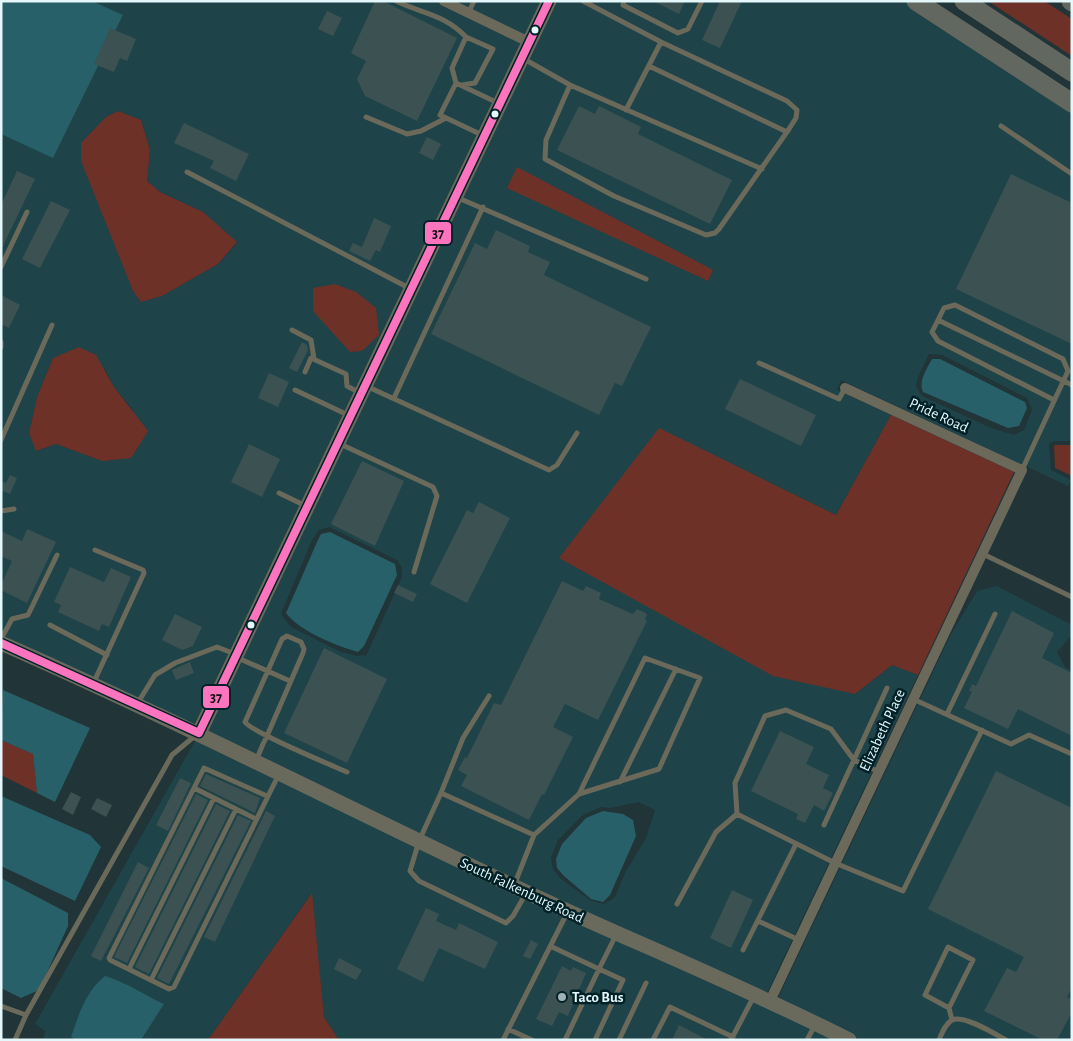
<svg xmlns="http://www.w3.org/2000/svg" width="1073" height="1041" viewBox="0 0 1073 1041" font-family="'Alegreya Sans',sans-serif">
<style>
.built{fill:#1e4349;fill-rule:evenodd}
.green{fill:#6e3127}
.water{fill:#286069}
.building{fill:#3c5152}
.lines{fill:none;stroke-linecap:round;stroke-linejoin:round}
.lane{stroke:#6b695a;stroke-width:5}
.street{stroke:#6b695a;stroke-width:10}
.secondary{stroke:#6a6a5c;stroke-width:15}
.highway{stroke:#62685f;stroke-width:19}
.bus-1-casing{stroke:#002127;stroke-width:11}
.bus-1{stroke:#fc73be;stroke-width:8}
.bus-dot{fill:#e4f8fb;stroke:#002127;stroke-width:2}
.poi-dot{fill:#a0b3b6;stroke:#002127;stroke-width:2}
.labels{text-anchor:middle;stroke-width:5;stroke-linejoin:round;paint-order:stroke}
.street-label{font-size:15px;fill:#e4f8fb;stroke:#002127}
.poi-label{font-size:15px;font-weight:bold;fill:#e4f8fb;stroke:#002127;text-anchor:start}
.line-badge{stroke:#002127;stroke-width:2}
.pale-badge-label{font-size:14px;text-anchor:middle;font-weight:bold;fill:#111}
</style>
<rect width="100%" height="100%" fill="#213437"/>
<path class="built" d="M92,1H543L196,726L1,638V134L53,157L123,15ZM118,111L141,120L150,150L147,181L160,192L203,212L237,243L218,264L162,296L141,302L133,291L120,257L106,117ZM53,358L105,369L114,387L133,410L102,461L56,444L37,451L29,433L37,397Z
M556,1H907L1072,109V441H1054L1049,444L1051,470L1071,480L1068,486L841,380L837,390L891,415L836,515L659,429L855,694L892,665L918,675L766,995L570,907L206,731ZM929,354L942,355L1027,398L1032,410L1024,430L1014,435L989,427L922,396L916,386L918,377ZM329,527L397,560L402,568V577L366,656L363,655L357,656L341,652L291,627L281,614L312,540L319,530ZM639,802L655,810L646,838L625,873L615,897L604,904L590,900L561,879L553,869L551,858L558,840L583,815L601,807L610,808Z
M997,586L1072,625V635L1057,652L1065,667L1072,671V1040H859L777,1000L951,634L977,591Z
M1,649L767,1007L835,1040H339L324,1017L311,894L208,1040H141L164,1004L130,988L123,982L71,1037L76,1040H43L45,1031L35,1024L195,741Z"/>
<path class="green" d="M988,1H1044L1072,19V56Z
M118,111L141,120L150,150L147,181L160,192L203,212L237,242L218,264L162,296L141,302L133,291L81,161V143L106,117Z
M517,167L713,270L708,281L507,188Z
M335,284L356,292L376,308L379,335L362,351L350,352L313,311V288Z
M79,347L96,355L114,387L148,431L131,458L102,461L56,444L36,451L29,433L37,397L53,358Z
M891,415L1014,472L918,675L892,665L855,694L773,676L559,558L659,428L836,515Z
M1054,445H1072V476L1055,468Z
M1,740L33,754L37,793L1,775Z
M312,893L324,1017L339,1040H208Z"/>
<path class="water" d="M1,1H92L123,15L53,158L1,134Z
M932,359H940L1025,402L1027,408L1019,426L1008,428L923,392C918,380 927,369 932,359Z
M330,532L395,564L397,575L364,646L358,652C337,646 299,631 286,613L317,542L321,534Z
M3,690L90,728L55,802L37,793L33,754L1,740Z
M1,796L90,835L101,847L75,901L1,866Z
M603,811L623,814L633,820L636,836L610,895L603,902L591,899L564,876L557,868L556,859L562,844L586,818Z
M1,878L68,913V926L39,990L21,998L1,988Z
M105,976C126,982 144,995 164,1004L141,1040H76L71,1037C79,1014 86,991 105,976Z"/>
<path class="building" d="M375,1H383L457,38L417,121L365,96L357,79L366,61L351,53Z
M653,1H685L679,14Z
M720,1H742L720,48L702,40Z
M327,11L342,18L333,36L318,29Z
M110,28L136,39L127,61L120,58L114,72L94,64Z
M579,106L595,114L599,106L641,127L638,134L732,180L710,224L557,150Z
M184,123L249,154L236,181L210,168L214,161L174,143Z
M427,137L441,144L433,160L419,153Z
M17,171L35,179L1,250V205Z
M1011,174L1072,203V344L956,289Z
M51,201L70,210L40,268L22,259Z
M374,218L391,226L380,252L376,250L370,261L349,251L353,243L362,247Z
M496,230L530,246L528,252L550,262L544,275L651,327L622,386L615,383L599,415L431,334L475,243L487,249Z
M1,295L20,305L9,328L1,324Z
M302,342L307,345L308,350L297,372L289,368Z
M269,373L289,382L278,407L258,398Z
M740,379L816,415L801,446L725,409Z
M249,444L280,459L262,497L231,482Z
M362,461L404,481L375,546L331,524Z
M10,475L17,478L10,494L1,490V481L6,483Z
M479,502L510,518L467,603L430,584L467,510L473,513Z
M27,529L56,542L27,603L1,590V585L12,561L1,556V531L22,541Z
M70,567L104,582L111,568L131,577L109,627L102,624L99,631L58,612L61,605L54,602Z
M562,581L583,591L586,586L601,593L599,599L633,614L637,609L647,614L645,620L647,621L598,720L565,704L553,727L573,737L544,795L542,794L529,820L461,786L467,775L458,770L465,757L467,758L494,703L501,705Z
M398,585L417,594L413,602L394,593Z
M1012,611L1054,633L1042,658L1072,673V736L1018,709L1008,729L964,708L972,692L969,691L972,684L976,686Z
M175,614L202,627L193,646L182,650L162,640Z
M324,648L387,679L347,763L284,733Z
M190,662L194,673L176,680L172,670Z
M780,731L814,747L806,764L829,775L823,788L833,793L824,811L814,805L805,823L796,819L798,814L751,791Z
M996,771L1072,808V988L1067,997L1072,1000V1012L1057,1040H1043L984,1011L1007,968L1016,972L1024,957L928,909Z
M206,774L260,798L255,813L200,786Z
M180,778L191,783L168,831L156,825Z
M71,792L81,797L73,815L62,809Z
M196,794L208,800L127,963L114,957Z
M97,798L112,805L106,817L91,809Z
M216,804L230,811L149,974L135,967Z
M266,811L275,816L215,942L204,937Z
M238,815L251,821L169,984L157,978Z
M138,862L149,868L101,961L91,956Z
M732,890L753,900L731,948L710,938Z
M426,908L439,914L436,921L456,930L459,923L498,942L485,969L439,948L423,982L397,969Z
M531,940L538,944L530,959L523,956Z
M339,958L362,970L356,980L334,969Z
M562,966L571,971L573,967L586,973L568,1016L559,1012L552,1026L536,1019Z
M679,1025L708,1040H672Z"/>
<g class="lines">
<path class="lane" d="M396,1C423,14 444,14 466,37
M624,1L623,5L678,33L688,29L702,1
M468,14L474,1
M524,59L570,85L546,140L545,159L614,196L706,235L715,233L719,229L789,129L796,118L797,110L787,101L661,42L583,1
M649,66L787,132
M456,83L452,68L466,37L493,49L475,83L462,85
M570,85L762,169
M626,110L661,42
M366,117L407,134L421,131L446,118
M1001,126L1072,174
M482,135L440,115L456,83L498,103
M187,172L409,288
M456,197L646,279
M1,267L27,212
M938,320L1072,385
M292,330L311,340L314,359
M1,342V347
M759,363L839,399L845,388
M305,372L311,358L346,374L347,386L360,393
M366,386L549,470L557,465L577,433
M295,390L348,415
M394,398L483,207
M1,440L52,325
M338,443L433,487L437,496L414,572
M1022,470L1068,371L1063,359L955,305L944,308L932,332L938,341L1054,400
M279,493L306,506
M1,511L14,509
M983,554L1072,597
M50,625L107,655
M1,639L12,619L28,615L57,555
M238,658L290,681
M93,684L144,573L143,570L95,550
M489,696L463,738L441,793L534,835L515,883
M913,699L1011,744L1029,735L1072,754
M137,704L155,675L175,663L217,647L235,654
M947,714L995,614
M256,761L263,744L267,736L303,653L304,649L301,642L287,636L282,639L245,722C251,732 331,765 347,772
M620,782L676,669
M194,788L256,819
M441,793L419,841L410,871L419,881L506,923L513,916L525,895
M267,796L204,768L109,958L110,960L169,989L174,987L278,776
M737,814L735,783L765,716L786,710L831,729L854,760L879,772
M824,825L887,688
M534,835L579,794L645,658L700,678L659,769L579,794
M677,904L716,832L737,814L835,863L903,891L982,730
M758,921L799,940
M550,946L599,969L616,935
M743,950L796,844
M129,969L214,798
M151,980L236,809
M1,1006L26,1015
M949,1008L925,995L948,947L973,960L949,1008L952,1020
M508,1029L532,1040
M15,1040L26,1015L172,755L196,735
M503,1040L567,913
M565,1040L599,969L623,980L595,1040
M619,1040L646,983
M653,1040L670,1007L733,1037
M731,1040L754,996
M807,1040L815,1025
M939,1040C942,1033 945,1024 952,1020C963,1014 995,1034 1006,1040"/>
<path class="street" d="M444,1L529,42
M769,1003L1022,470L845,388"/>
<path class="secondary" d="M1,643C174,719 341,805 511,885C623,938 739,984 849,1040
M199,733L549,1"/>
<path class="highway" d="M916,1L1072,103
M964,1L1072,72
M1071,1L1072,2"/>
<g class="bus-1-casing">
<path id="bus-1" d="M1,643L199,733L549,1"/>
</g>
<use href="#bus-1" class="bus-1"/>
</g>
<g class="bus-dot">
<circle cx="535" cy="30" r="4.5"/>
<circle cx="495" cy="114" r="4.5"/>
<circle cx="251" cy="625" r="4.5"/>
</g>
<circle class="poi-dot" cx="562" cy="997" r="5"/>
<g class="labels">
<g class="street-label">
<text transform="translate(939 415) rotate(25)" y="5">Pride Road</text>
<text transform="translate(882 730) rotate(-65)" y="5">Elizabeth Place</text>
<text transform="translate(522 890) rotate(25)" y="5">South Falkenburg Road</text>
</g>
<g class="poi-label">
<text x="572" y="1002">Taco Bus</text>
</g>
</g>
<g class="line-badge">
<rect x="424" y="221" width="28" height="24" rx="5" fill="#fc73be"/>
<rect x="202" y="685" width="28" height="24" rx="5" fill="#fc73be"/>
</g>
<g class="pale-badge-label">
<text x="438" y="238">37</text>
<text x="216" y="702">37</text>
</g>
<rect width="1073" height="1041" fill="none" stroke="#e4f8fb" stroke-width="5"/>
</svg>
